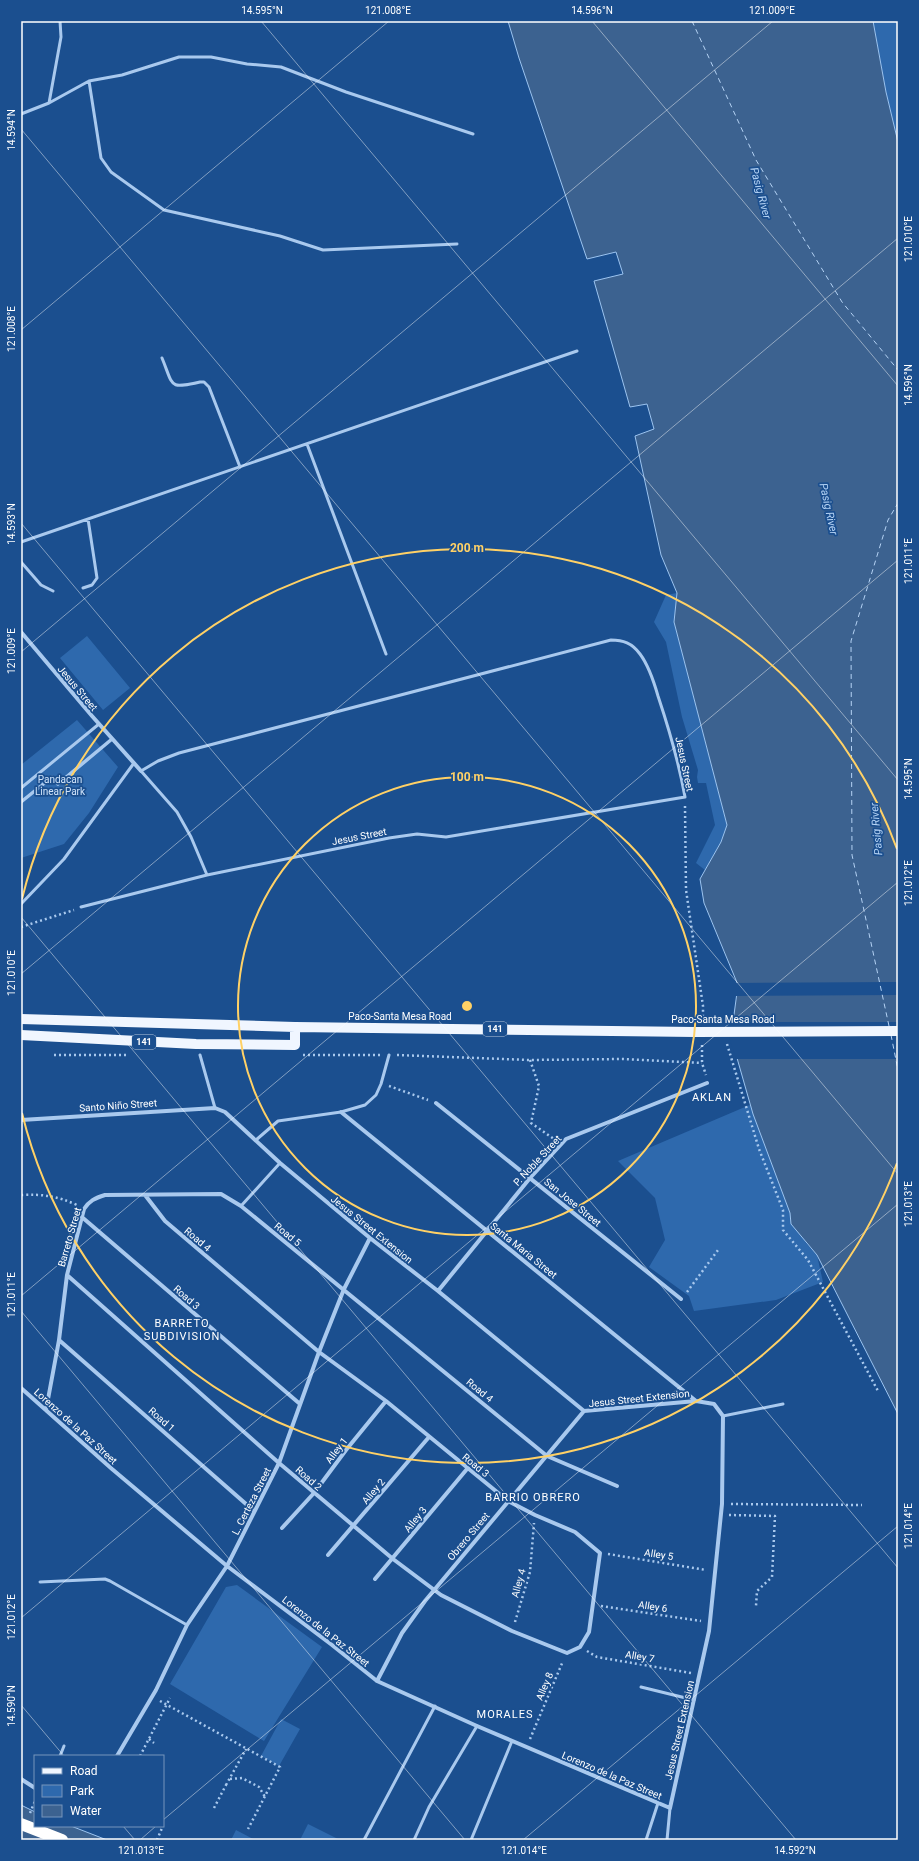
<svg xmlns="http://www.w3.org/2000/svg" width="919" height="1861" viewBox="0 0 919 1861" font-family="Roboto,sans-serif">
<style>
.green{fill:#2e69ad}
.water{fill:#3c6290;stroke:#9cc4f0}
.pier{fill:#1b4f8f}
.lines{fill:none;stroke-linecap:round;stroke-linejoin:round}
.ferry{stroke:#b5d3f5;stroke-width:1;stroke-dasharray:5 4;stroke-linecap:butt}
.path{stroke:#a9c9ee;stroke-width:2.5;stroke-dasharray:2 3;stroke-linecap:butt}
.service{stroke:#a9c9ee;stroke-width:3}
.pedestrian{stroke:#a9c9ee;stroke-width:3.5}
.minor{stroke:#a9c9ee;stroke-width:4}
.primary{stroke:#f0f6ff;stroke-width:10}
.primary-bridge{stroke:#f0f6ff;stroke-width:10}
.motorway-bridge{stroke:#fff;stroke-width:12}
.ticks{fill:none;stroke:#fff;stroke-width:1;stroke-opacity:0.45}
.ring{fill:none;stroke:#ffd166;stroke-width:2}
.labels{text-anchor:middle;stroke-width:3.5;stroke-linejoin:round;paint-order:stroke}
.shield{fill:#1b4f8f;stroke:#bbcadd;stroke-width:1}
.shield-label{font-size:9px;font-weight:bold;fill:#fff}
.street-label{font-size:10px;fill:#fff;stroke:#1b4f8f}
.park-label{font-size:10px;fill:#cfe3fa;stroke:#1b4f8f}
.water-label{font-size:11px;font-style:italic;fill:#b5d3f5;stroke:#1b4f8f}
.neighbourhood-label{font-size:11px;letter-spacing:1px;fill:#fff;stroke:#1b4f8f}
.centre{fill:#ffd166;stroke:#1b4f8f;stroke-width:2}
.ring-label{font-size:12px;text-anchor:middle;font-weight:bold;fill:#ffd166;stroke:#1b4f8f;stroke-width:3.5;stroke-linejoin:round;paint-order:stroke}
.neatline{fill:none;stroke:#fff;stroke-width:1.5}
.ticks-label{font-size:10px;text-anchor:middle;fill:#fff}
</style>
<rect width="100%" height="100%" fill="#1b4f8f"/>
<path class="green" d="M873,21H898V142L886,92Z
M677,593L674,622L727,825L721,842L705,870L696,863L715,825L706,783H698L697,777L698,770L682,717L666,642L654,622L666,595Z
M87,636L130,688L103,710L60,658Z
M77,720L118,767L89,813L64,844L21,858V765Z
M752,1104L806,1243L817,1255L823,1282L776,1300L694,1311L689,1296L649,1267L665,1240L655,1198L618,1161Z
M237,1585L322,1647L264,1741L170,1684L226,1587Z
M281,1719L300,1729L279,1766L261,1756Z
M308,1824L340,1840H300Z
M236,1830L255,1840H231Z"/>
<path class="water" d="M508,21H873L886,92L898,142V1414L817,1255L791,1224L790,1213L753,1114L731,1037L738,985L704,903L700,879L721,842L727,825L674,622L677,593L661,555L635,436L654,429L647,404L630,407L594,281L623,274L616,252L587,259L519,58Z
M21,1805L35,1812V1826H71L107,1840H21Z"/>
<path class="pier" d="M898,982V995L735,996V983Z
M731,1022H898V1059H736L729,1037Z"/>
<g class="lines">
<path class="ferry" d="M692,21L756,160L842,302L898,370
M889,1026L852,855L851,641L888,520L898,503
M891,1035L898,1070"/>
<path class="path" d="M685,806L686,890L703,1006V1020
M21,927L74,910
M727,1044L759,1149L783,1210V1230L808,1260L878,1391
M702,1045V1063L706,1075
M54,1055H128
M303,1055H380
M397,1055L530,1060L622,1059L702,1063
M530,1060L539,1086L531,1123L554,1139
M389,1086L428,1100
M21,1195C43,1194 57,1196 77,1205
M687,1292L718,1250
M731,1504L862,1505
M729,1515L775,1516L772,1577L757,1591L756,1606
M608,1554L706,1570
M601,1606L701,1621
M515,1622L530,1572L534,1523
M587,1651L597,1657L691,1673
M160,1701L280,1767L248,1829
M149,1739L154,1743
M530,1739L563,1661
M140,1756L170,1698
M230,1779L242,1778L259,1787L265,1797
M226,1785L246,1749
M214,1808L226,1785
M30,1813L35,1801
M157,1840L162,1828"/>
<path class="service" d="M89,81L101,158L111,172L164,210L280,236L323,250L457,244
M49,103L61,37L60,21
M21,114L49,103L89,81L122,75L179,57H211L247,64L281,67L346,92L473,134
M162,358C174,387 168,389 200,382H204L209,387L240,467
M307,444L386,654
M21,542L577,351
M21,562L41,585L53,591
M83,588L92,585L97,578L88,519
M21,788L99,724
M21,904L64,859L134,763
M81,907L207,875L389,838L417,834L446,837L458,835L685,797C679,763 669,729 658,696C654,682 649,666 640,654C632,643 623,640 611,640L179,753L158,761L141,771L177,812L191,837L207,875
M200,1055L215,1108
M256,1140L278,1121L341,1112L365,1105L376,1095L381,1084L389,1055
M241,1206L280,1163
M723,1416L783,1404
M40,1582L105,1579L110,1581L187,1625
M641,1687L694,1700
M60,1756L64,1746
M364,1840L435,1706
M414,1840L429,1807L477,1726
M471,1840L512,1741
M646,1840L658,1803
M667,1840L670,1808"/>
<path class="pedestrian" d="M21,802L52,777L58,784L112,739"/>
<path class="minor" d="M21,632L92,716L141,771
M436,1103L681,1299
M341,1112L696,1401
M21,1120L215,1108L225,1112L280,1163L370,1238L438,1291L584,1411L696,1401L714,1404L723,1416L722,1504L709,1631L670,1808L477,1726L377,1681L332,1645L227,1566L112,1469L21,1388
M83,1218L300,1404
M67,1275L279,1463L393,1559L441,1595L512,1631L567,1653L580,1647L589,1632L600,1553L575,1532L535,1515L508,1501L386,1401L319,1352L165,1221L145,1195
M438,1291L530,1178L566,1139L707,1083
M59,1340L254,1511
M46,1410L59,1340L67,1275L84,1209C89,1201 95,1198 105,1195L221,1194L241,1206L547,1456L617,1486
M282,1528L314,1493L346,1450L386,1401
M328,1555L429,1437
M375,1579L467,1469
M377,1681L402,1633L425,1601L584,1411
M117,1756L156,1690L187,1625L227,1566L279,1463L319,1352L344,1289L370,1238
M21,1779L35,1788"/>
<path class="primary" d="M21,1019L295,1027L695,1032
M21,1035L196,1044L295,1045V1027"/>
<path class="primary-bridge" d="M695,1032L898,1031"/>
<path class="motorway-bridge" d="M21,1824L62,1840"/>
</g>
<path class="ticks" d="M261,21L898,780M592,21L898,386M21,129L898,1174M21,330L389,21M21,523L898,1568M21,652L773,21M21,917L796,1840M21,974L898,238M21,1296L898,560M21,1311L465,1840M21,1618L898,882M21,1705L64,1756M163,1820L898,1204M123,1826L135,1840M140,1840L156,1826M523,1840L898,1526"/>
<g class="ring">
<circle cx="467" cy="1006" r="229"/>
<path d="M897 1163A458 458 0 0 1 22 1113M22 899A458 458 0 0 1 897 849"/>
</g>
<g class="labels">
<g class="shield">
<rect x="483" y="1022" width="24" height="14" rx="3"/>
<rect x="132" y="1035" width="24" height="14" rx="3"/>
</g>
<g class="shield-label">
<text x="495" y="1032">141</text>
<text x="144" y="1045">141</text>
</g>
<g class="street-label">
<text transform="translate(78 688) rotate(50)" y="4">Jesus Street</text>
<text transform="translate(685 764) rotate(78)" y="4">Jesus Street</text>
<text transform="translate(359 836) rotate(-11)" y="4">Jesus Street</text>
<text x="400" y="1020">Paco-Santa Mesa Road</text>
<text x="723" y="1023">Paco-Santa Mesa Road</text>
<text transform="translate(118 1105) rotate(-4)" y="4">Santo Niño Street</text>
<text transform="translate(537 1160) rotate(-47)" y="4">P. Noble Street</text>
<text transform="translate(573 1202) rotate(39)" y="4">San Jose Street</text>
<text transform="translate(372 1229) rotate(39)" y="4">Jesus Street Extension</text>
<text transform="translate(288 1234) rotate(39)" y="4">Road 5</text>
<text transform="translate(69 1237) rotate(-74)" y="4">Barreto Street</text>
<text transform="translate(198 1239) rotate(40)" y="4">Road 4</text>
<text transform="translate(524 1250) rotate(39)" y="4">Santa Maria Street</text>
<text transform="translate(187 1297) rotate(41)" y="4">Road 3</text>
<text transform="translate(480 1390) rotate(39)" y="4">Road 4</text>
<text transform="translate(639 1398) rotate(-6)" y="4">Jesus Street Extension</text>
<text transform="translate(162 1419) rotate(41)" y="4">Road 1</text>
<text transform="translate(76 1426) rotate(42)" y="4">Lorenzo de la Paz Street</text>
<text transform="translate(336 1450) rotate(-53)" y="4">Alley 1</text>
<text transform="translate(476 1465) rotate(39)" y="4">Road 3</text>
<text transform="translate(309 1478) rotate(41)" y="4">Road 2</text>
<text transform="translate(373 1491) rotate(-50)" y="4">Alley 2</text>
<text transform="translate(251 1501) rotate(-63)" y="4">L. Certeza Street</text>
<text transform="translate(415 1519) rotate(-51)" y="4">Alley 3</text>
<text transform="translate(468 1536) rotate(-50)" y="4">Obrero Street</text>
<text transform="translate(659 1554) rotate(9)" y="4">Alley 5</text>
<text transform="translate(518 1583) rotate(-75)" y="4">Alley 4</text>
<text transform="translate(653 1606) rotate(9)" y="4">Alley 6</text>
<text transform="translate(326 1631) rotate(38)" y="4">Lorenzo de la Paz Street</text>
<text transform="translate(640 1656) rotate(10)" y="4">Alley 7</text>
<text transform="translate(544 1686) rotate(-67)" y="4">Alley 8</text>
<text transform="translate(679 1730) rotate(-77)" y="4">Jesus Street Extension</text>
<text transform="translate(612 1775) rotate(23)" y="4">Lorenzo de la Paz Street</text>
</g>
<g class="park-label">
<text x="60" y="783">Pandacan<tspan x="60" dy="12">Linear Park</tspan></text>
</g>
<g class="water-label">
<text transform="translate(761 193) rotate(75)" y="4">Pasig River</text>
<text transform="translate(829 509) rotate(78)" y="4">Pasig River</text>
<text transform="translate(876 829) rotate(-95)" y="4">Pasig River</text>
</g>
<g class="neighbourhood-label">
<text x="712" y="1101">AKLAN</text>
<text x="182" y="1327">BARRETO<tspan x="182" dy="13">SUBDIVISION</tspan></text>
<text x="533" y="1501">BARRIO OBRERO</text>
<text x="505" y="1718">MORALES</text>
</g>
</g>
<circle cx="467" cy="1006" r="6" class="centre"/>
<g class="ring-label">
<text x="467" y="552">200 m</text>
<text x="467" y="781">100 m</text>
</g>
<rect width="919" height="1861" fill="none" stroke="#1b4f8f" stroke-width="44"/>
<rect x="34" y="1755" width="130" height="72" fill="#1b4f8f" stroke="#7695bc"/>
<rect x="42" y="1768" width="20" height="6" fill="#f0f6ff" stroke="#7695bc"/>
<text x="70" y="1775" font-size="12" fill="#ffffff">Road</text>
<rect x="42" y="1785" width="20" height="12" fill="#2e69ad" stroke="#7695bc"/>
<text x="70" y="1795" font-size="12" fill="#ffffff">Park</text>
<rect x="42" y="1805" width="20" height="12" fill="#3c6290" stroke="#7695bc"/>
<text x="70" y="1815" font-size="12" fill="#ffffff">Water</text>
<rect x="22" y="22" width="875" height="1817" class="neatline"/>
<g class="ticks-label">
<text x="262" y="14">14.595°N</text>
<text x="388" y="14">121.008°E</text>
<text x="592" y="14">14.596°N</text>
<text x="772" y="14">121.009°E</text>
<text transform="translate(11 130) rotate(-90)" y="4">14.594°N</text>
<text transform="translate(908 239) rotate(-90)" y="4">121.010°E</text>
<text transform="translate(11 329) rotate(-90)" y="4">121.008°E</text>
<text transform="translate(908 385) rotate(-90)" y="4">14.596°N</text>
<text transform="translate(11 524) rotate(-90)" y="4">14.593°N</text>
<text transform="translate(908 561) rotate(-90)" y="4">121.011°E</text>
<text transform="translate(11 651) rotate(-90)" y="4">121.009°E</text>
<text transform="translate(908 779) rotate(-90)" y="4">14.595°N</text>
<text transform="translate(908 883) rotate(-90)" y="4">121.012°E</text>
<text transform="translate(11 973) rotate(-90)" y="4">121.010°E</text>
<text transform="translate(908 1204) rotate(-90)" y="4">121.013°E</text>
<text transform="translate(11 1295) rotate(-90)" y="4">121.011°E</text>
<text transform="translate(908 1526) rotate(-90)" y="4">121.014°E</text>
<text transform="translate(11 1617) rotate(-90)" y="4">121.012°E</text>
<text transform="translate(11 1706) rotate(-90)" y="4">14.590°N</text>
<text x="141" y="1854">121.013°E</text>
<text x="524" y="1854">121.014°E</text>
<text x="795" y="1854">14.592°N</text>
</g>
</svg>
